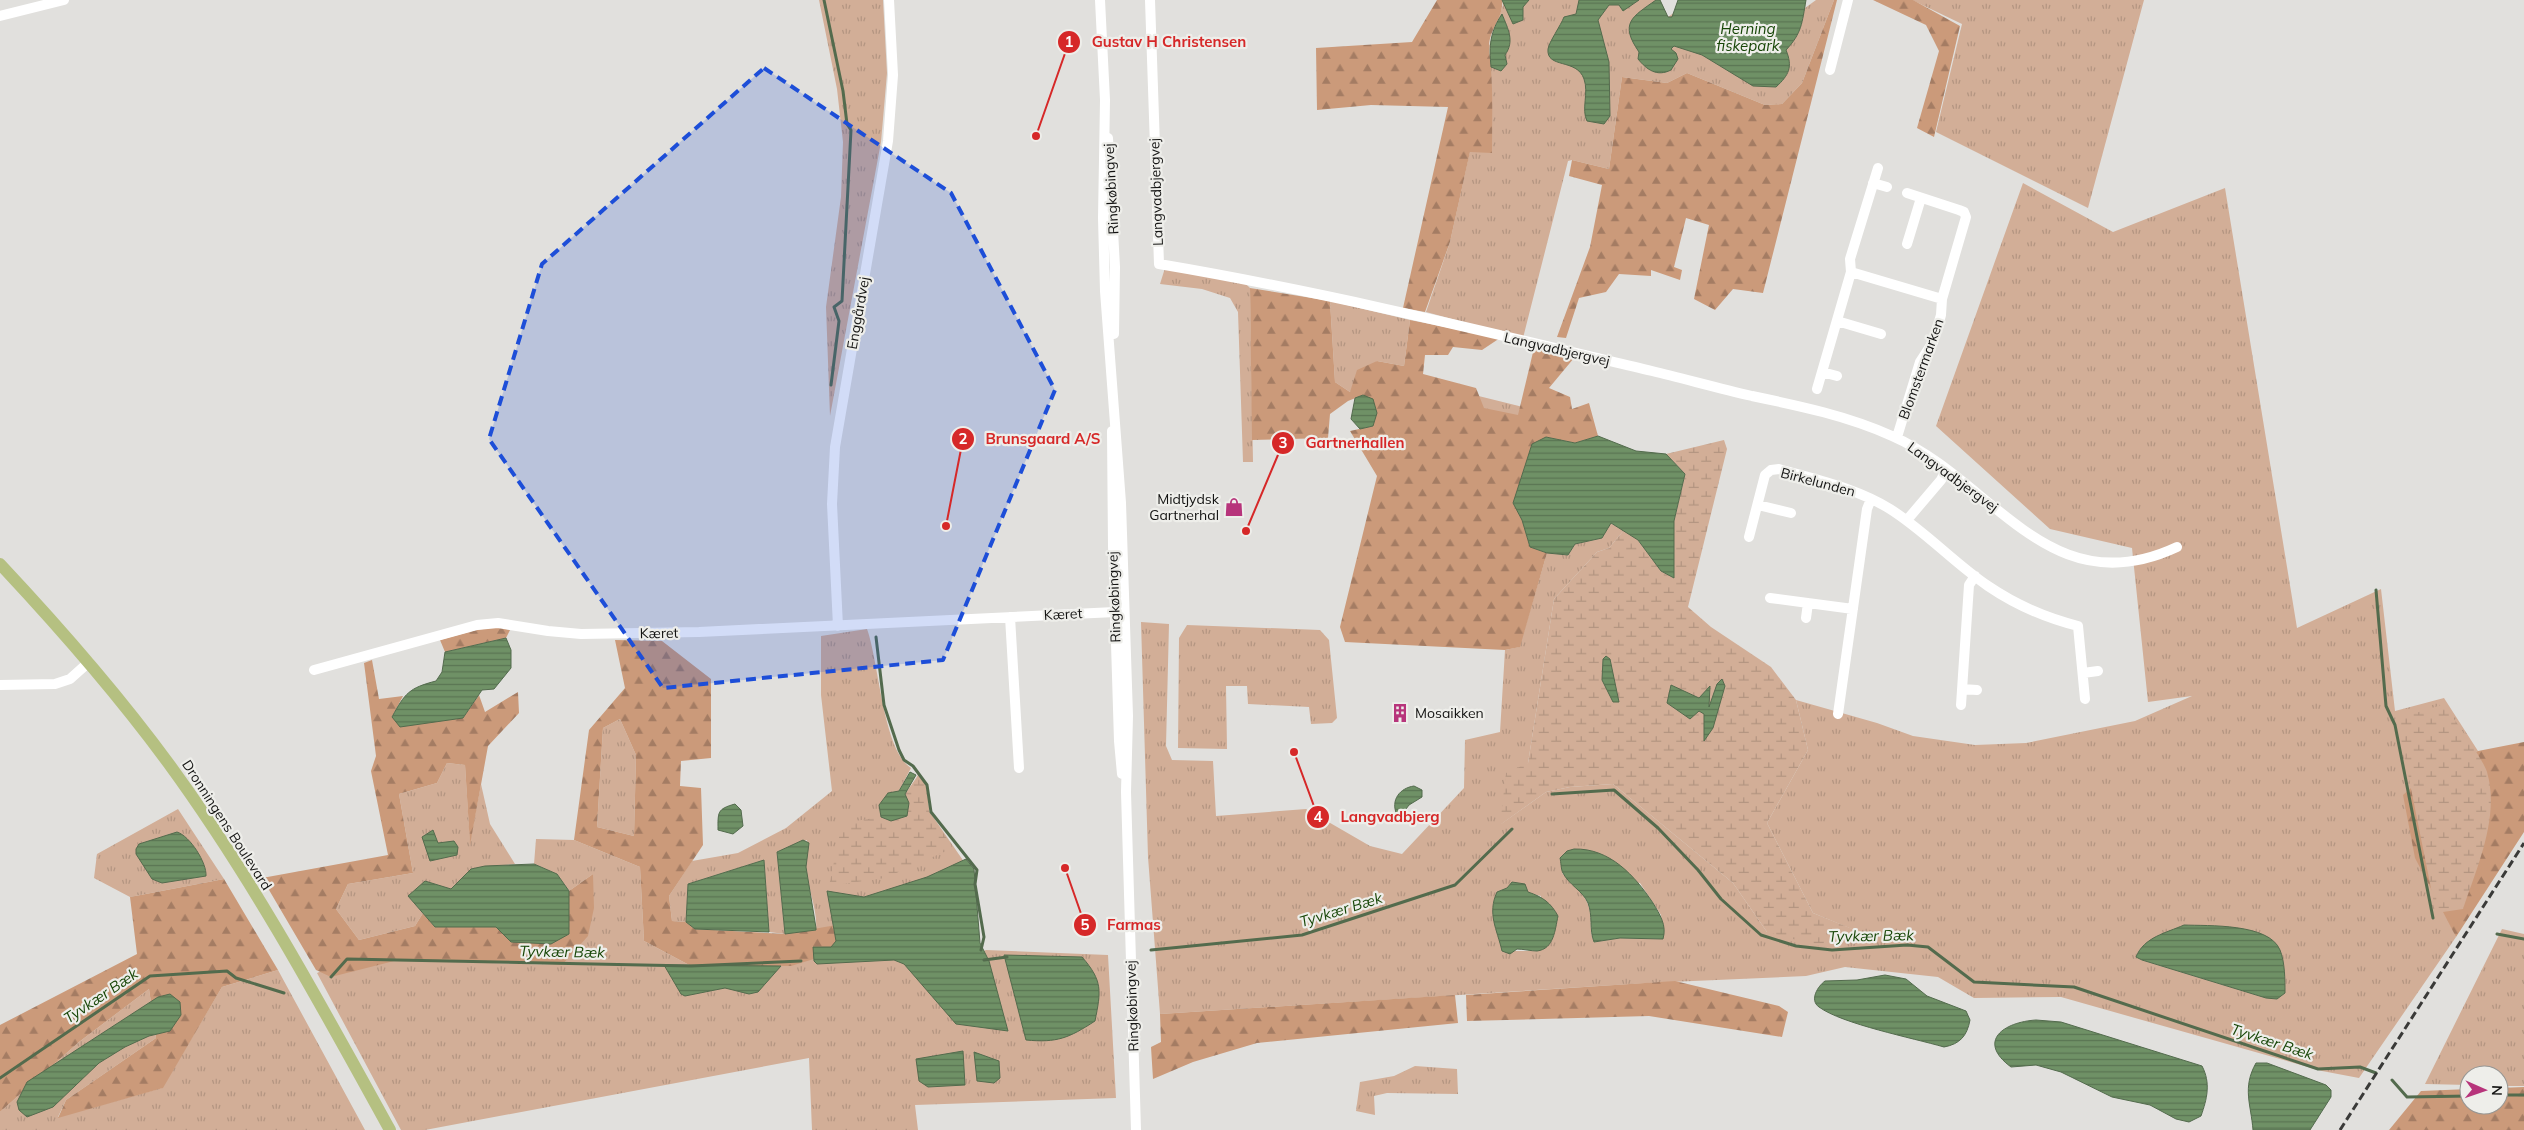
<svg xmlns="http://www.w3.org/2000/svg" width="2524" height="1130" viewBox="0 0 2524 1130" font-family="Mulish,sans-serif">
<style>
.grass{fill:url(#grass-tufts);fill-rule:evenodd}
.forest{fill:url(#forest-firs);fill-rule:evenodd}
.wetland{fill:url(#wetland-marsh)}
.water{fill:url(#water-rules);stroke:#536b4d}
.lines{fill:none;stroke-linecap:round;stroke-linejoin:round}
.stream{stroke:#536b4d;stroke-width:3}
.minor{stroke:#fff;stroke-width:10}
.major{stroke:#b5c081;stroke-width:12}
.rail{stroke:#3a3a38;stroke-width:3;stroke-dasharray:8 4;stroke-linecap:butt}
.marked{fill:#1d4ed8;fill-opacity:0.2;stroke:#1d4ed8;stroke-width:4;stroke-dasharray:10 6;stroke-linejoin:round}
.labels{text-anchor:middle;stroke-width:4.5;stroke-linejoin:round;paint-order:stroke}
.street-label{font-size:14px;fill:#131312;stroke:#eeeeea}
.poi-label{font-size:14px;fill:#131312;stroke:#eeeeea;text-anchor:end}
.water-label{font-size:15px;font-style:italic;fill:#174607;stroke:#eeeeea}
.leader{fill:none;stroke:#d62828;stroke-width:2}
.callout-dot{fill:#d62828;stroke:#eeeeea;stroke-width:2}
.mark-label{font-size:15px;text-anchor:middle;font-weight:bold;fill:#fff}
.callout-label{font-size:15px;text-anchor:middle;font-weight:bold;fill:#d62828;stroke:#eeeeea;stroke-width:4.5;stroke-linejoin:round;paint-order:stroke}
</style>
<defs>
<pattern id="grass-tufts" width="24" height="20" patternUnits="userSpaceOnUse" patternTransform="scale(1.25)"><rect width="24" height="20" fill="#d2ae97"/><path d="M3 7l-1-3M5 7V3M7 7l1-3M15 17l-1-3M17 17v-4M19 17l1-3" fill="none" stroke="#b39581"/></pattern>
<pattern id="forest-firs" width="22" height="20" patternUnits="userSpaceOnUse" patternTransform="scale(1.25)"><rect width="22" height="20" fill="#cb9a7a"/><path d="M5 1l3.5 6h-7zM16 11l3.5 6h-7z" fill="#a47c63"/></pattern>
<pattern id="wetland-marsh" width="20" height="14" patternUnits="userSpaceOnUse" patternTransform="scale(1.25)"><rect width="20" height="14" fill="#d2ae97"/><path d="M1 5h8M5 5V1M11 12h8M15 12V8" fill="none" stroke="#b39581"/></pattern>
<pattern id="water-rules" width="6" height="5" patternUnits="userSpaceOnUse" patternTransform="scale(1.25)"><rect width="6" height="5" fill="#6f9166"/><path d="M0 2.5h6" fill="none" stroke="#5a7553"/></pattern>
</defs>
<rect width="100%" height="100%" fill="#e1e0dd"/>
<path class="grass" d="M819,0H883L887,73L881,142L830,416L826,307L841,197L843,142L837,89Z
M1502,0H1660L1668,17L1675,12L1678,0H1806L1805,8L1816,0H1834L1802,83L1782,104L1765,105L1687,73L1667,83L1622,77L1609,169L1572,160L1568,161L1523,338L1426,312L1450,242L1470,151L1492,152L1491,67L1489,46L1503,5Z
M1912,0H2144L2088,208L1936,132L1962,24Z
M2023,183L2113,232L2225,188L2297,628L2381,589L2395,711L2444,698L2478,751L2440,763L2443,909L2456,937L2359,1078L2322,1071L2061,997L1974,998L1938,977L1845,967L1806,976L1647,983L1160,1014L1148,857L1141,622L1169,624L1166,746L1172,760L1213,761L1216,816L1306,809L1370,846L1402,854L1464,788L1465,740L1500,732L1505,650L1519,647L1406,378L1527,408L1524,631L1547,553L1568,555L1575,544L1602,538L1610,523L1624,530L1609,548L1597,552L1554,599L1528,763L1501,824L1546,792L1570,787L1613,784L1733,883L1767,932L1864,934L1813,913L1767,823L1808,750L1796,700L1877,723L1913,736L1975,745L2026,743L2135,721L2192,696L2148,702L2132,548L2050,529L1936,426ZM1562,873L1640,883L1661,915L1663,939L1620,938L1594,942C1589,931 1592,922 1590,911C1587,895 1573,884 1562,873ZM1507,888L1541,896L1537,951H1502L1497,892ZM2140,949L2266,998L2142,960L2137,957Z
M1165,268L1244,282L1250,288L1253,462H1243L1238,312L1230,298L1202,289L1160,284Z
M1330,301L1410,320L1404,366L1377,361L1350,392L1335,382Z
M1187,625L1320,630L1329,640L1337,718L1332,723L1311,724L1309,707L1248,704L1247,686H1226L1227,749L1178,748L1179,638Z
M867,629C879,662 883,750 911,768L899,791L891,821L919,774L927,788L929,811L969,869L977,954L986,950L1108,955L1116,1098L915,1105L918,1130H812L809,1058L425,1130H401L317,973L347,959L562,965L593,874L569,891L557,874L534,864L536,839L574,840L640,867L644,941L691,966L836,925L816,930C818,909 807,888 806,867C806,858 808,850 807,840L777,852L785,934L769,932L764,860L688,884L686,922L672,921L669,896L692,861L738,853L786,828L832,791L821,695V636Z
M620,719L636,755L634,836L597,827L603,728Z
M447,763L465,765L470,842L481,784L490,824L515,864L471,869L451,889L408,896L423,913L415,926L359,940L336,909L348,884L413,873L399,794L437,783Z
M178,809L224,879L130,897L94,878L97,854Z
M2502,929L2524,934V1086H2499V1075H2469V1085L2425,1084Z
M278,970L365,1130H0V1112L79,1042L149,989L156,1038L66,1100L58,1117L162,1088L222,987Z
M1415,1066L1457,1069L1458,1094L1387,1093L1374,1096L1375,1115L1356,1111L1360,1082L1394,1076Z"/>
<path class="forest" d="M1437,0H1502C1504,18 1489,29 1489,47C1489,54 1491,60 1491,67C1493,95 1492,124 1492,153L1470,152L1450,242L1425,312L1403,308L1448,107L1371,105L1317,110L1316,48L1412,42Z
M1834,0H1837L1763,293L1733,289L1715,310L1694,299L1709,225L1686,218L1674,267L1682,270L1680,280L1651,270V276L1619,274L1606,292L1579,298L1566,338L1557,337L1590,247L1602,185L1569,176L1572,160L1609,169L1622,77L1667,83L1687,73L1765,105L1782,104L1802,83Z
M1873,0H1913L1960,26L1934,137L1917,128L1939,51L1926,25Z
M1250,288L1330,301L1335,382L1350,392L1357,370L1377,361L1404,366L1410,320L1500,338L1482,350L1453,347L1448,355H1425L1423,374L1476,388L1484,408L1518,415L1534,348L1574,358L1549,388L1570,397L1572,409L1589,403L1598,436L1575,443L1546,437L1513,503L1522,520L1530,547L1547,553L1520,647L1505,650L1345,642L1340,627L1377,476L1350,431L1373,426L1363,395L1348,401L1330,414L1328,438L1252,440Z
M498,627L510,630L506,638L445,652L440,640L476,630Z
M615,640L662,641L711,679V758L681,761L680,786L701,788L703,845L669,896L672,921L686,922L695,929L785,934L836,925L840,951L791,966H691L644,941L640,867L574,840L589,730L625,688ZM620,719L636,755L634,836L597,827L603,728Z
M372,660L379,699L403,696L392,717L463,718L479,695L485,712L518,692L519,713L488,746L470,845L465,765L447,763L437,783L399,794L413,873L348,884L336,909L359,940L415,926L423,913L435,927H496L511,942L569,934V891L593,874L594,908L588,936L562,965L402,959L331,977L316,970L262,878L388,855L371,771L376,756L364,663Z
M2524,742V832L2456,937L2415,858L2403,795L2440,763L2478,751Z
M224,879L278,970L222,987L163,1088L58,1118L66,1100L156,1038L149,989L79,1042L0,1112V1025L137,954L130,897Z
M1675,981L1779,1006L1788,1012L1782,1037L1649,1016L1467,1021L1466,995Z
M1455,995L1458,1023L1257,1043L1193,1062L1153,1079L1151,1047L1161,1042L1160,1014Z
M2524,1087V1130H2389L2421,1091L2469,1089V1105H2499V1088Z"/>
<path class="wetland" d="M1724,440L1727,449L1688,607L1711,627L1771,667L1796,700L1808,750L1767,823L1813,913L1865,934L1823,947L1767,932L1733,883L1613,784L1570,787L1546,792L1500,825L1506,773L1528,763L1554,599L1597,552L1609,548L1624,530L1638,540L1661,571L1674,578V521L1685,474L1666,454Z
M2444,704C2454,720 2482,757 2487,772C2500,817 2477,867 2463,909L2436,913L2397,719Z
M919,774L927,788L929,811L953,848L885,878L829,886L842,823L881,817L891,821L905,794Z"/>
<path class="water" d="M1502,0H1529L1523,7V20L1513,24Z
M1579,0H1639L1623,11L1619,5H1609L1598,20L1609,62L1610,116L1604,124L1587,121C1581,109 1589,93 1584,79C1577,58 1546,69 1548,49C1549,42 1561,25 1564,17L1576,14Z
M1656,0H1660L1668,17H1672L1678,0H1806C1802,23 1802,33 1786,50C1793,67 1789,75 1776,87L1753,86L1702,55L1674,46L1671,49L1676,53L1678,59L1671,70C1657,77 1647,70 1638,59L1639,52C1619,23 1632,17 1656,0Z
M1502,14C1508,29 1515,41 1505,55L1507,64L1501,71L1491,67C1489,45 1490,32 1502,14Z
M1363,395L1373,399L1377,413L1373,426L1360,429L1351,419L1355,398Z
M1598,436L1636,451L1666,454L1685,474L1674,521V578L1661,571L1638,540L1611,523L1602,538L1575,544L1568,555L1547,553L1530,547L1522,520L1513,503L1532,444L1546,437L1575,443Z
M506,638L511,650V668L494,689L482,690L463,718L400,727L392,717C405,693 409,688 436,681L442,672L445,652Z
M1606,656L1610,659L1619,702H1613L1602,680L1603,659Z
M1722,679L1725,686L1713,728L1704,741V714L1699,711L1690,719L1667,703L1671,685L1699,698L1710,686L1709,707L1717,684Z
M910,772L916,775L905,794L909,803L907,816L891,821L881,817L879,805L888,793L899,791Z
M1414,786L1422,790V797L1409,805L1403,813L1397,815C1390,800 1400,788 1414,786Z
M735,804L741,810L743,826L733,834L718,830C718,812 717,809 735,804Z
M433,830L438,843L454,841L458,847L457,855L430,861L422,837Z
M177,832C190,836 207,863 206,876L162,883L152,879L136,854V849L139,844Z
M803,840L809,843L806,867L816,928V930L785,934L777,852Z
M1574,849C1610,848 1635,876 1653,903C1660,915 1667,925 1663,939L1620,938L1594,942C1589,929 1593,916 1588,903C1583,891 1569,885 1563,873C1561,870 1561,862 1560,858L1567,851Z
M966,859L974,869L980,943L989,961L1008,1031L956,1024L904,964L894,960L817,964L814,961L813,947H831L836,941L827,891L864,897L927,877Z
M764,860L769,932L695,929L686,922L688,884Z
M534,864L557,874L569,891V934L551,944L511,942L496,927H435L408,896L425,881L451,889L471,869L485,866Z
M1512,882L1525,884L1528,892C1543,897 1551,903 1558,916C1555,930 1554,949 1537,951C1531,951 1523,949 1517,949L1510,954L1502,951C1497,929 1487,914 1497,892L1507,888Z
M2184,925C2208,926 2269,923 2280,950C2285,962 2285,980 2285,993L2277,999L2266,998L2142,960L2136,957C2144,937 2166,933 2184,925Z
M1004,955L1082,957C1103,981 1101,991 1095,1021C1069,1038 1057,1043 1026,1040Z
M664,965L781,966L758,992L749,994L725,988L685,996L681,994Z
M1885,975L1906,979L1927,996L1966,1011L1970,1020C1967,1036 1960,1044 1944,1047C1913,1038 1842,1024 1819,1007C1809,1000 1818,986 1825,981L1857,980Z
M170,994L180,1002L181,1015L170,1031L149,1036L125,1047L99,1063L53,1107L27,1117L19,1110L17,1102L27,1082L158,997Z
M2036,1020L2061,1022L2202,1066C2211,1083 2207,1099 2201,1116L2189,1122L2176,1119L2150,1105L2112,1097L2061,1072L2036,1065L2011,1067C1976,1041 2004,1022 2036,1020Z
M963,1051L965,1085L928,1087L919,1081L916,1059Z
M974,1052L999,1061L1000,1078L994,1083L977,1081Z
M2256,1063H2267L2326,1085L2331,1090V1097L2310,1130H2253C2251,1104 2242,1088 2256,1063Z"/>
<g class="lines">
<path class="stream" d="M824,0L843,91L847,124L851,130L842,301L834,307L839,321L831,385
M2376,590L2386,706L2395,725L2433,918
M876,637L884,705L899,750L904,760L913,766L927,785L931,812L977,870L975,884L984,937L981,950
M1552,794L1614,790L1658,828L1698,870L1721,899L1761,935L1796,946L1832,950L1907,945L1928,947L1974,982L2074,987L2318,1069L2360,1067L2376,1073
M2497,934L2524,939
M1151,950L1302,935L1455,885L1512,829
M984,960L1007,957
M331,977L347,959L691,966L801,961
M0,1078L150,976L227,971L236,978L284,993
M2392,1080L2407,1097L2469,1096
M2499,1095H2524"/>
<path class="minor" d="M1100,0L1105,100L1103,218L1105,291L1121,503L1128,716L1126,792L1136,1130
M1150,0L1159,264C1325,292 1488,332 1652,371C1685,379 1718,388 1752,396C1800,406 1848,416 1892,436C1993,480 2049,607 2177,547
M0,16L64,0
M1830,70L1848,0
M1108,138L1115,267L1114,334
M1873,183L1887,187
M1907,244L1921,198
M1851,272L1942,299
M1837,321L1881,334
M1822,372L1837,376
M1817,389L1851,272L1850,259L1878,168
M1112,431L1113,546L1119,741L1122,774
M1897,437L1920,362L1933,342L1941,315L1942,299L1966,217L1964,212L1959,210L1907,193
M1758,505L1791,513
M1907,520L1941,480L1946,470
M1749,537L1765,475L1771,470L1779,469C1817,480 1856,488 1890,509C1925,531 1954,563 1988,586C2016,605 2046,618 2078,626L2085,699
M1770,598L1853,609
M1010,617L1019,768
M1806,618L1808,603
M838,626L832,504L835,447L888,141L893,75L889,0
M314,670L477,625L498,623L548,631L581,634L699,632L1115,612
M2083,673L2098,671
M0,685L55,684L70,679L89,662
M1962,689L1977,690
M1961,705L1969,585L1975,576
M1838,714L1867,509L1871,499"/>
<path class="major" d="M0,564C60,628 117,693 169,764C253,879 321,1005 390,1130"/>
<path class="rail" d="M2340,1130L2524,843"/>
</g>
<path class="marked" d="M764,68L951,193L1055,390L943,660L663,688L489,439L542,264Z"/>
<defs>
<g id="shop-bare" transform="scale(1.5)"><path d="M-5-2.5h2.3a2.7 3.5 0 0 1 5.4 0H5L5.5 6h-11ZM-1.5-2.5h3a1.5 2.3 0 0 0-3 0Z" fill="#b7347b" stroke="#eeeeea" stroke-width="2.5" paint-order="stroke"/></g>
<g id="building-bare" transform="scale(1.5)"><path d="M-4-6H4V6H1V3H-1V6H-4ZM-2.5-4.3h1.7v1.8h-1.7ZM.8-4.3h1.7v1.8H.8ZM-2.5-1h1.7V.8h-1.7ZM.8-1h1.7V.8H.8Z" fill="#b7347b" stroke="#eeeeea" stroke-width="2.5" paint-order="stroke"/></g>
</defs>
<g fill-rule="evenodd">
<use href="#shop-bare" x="1234" y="507"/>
<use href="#building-bare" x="1400" y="713"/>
</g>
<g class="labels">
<g class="street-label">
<text transform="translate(1111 189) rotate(-93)" y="5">Ringkøbingvej</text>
<text transform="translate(1156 192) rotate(-92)" y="5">Langvadbjergvej</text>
<text transform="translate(858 313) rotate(-80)" y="5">Enggårdvej</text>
<text transform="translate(1557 349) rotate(13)" y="5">Langvadbjergvej</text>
<text transform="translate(1921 369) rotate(-70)" y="5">Blomstermarken</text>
<text transform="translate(1953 477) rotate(36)" y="5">Langvadbjergvej</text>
<text transform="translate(1818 482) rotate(15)" y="5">Birkelunden</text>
<text transform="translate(1114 597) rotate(-92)" y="5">Ringkøbingvej</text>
<text transform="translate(1063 614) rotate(-3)" y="5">Kæret</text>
<text transform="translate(659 633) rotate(-1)" y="5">Kæret</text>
<text transform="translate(227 825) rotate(57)" y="5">Dronningens Boulevard</text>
<text transform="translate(1132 1006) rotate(-92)" y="5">Ringkøbingvej</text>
</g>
<g class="poi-label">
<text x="1219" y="504">Midtjydsk<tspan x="1219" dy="16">Gartnerhal</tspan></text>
<text x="1415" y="718" text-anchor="start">Mosaikken</text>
</g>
<g class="water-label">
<text x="1748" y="34">Herning<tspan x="1748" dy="17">fiskepark</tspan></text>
<text transform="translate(1341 910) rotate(-17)" y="5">Tyvkær Bæk</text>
<text transform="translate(1871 936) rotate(-1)" y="5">Tyvkær Bæk</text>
<text transform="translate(562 952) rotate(1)" y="5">Tyvkær Bæk</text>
<text transform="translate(101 996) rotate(-34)" y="5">Tyvkær Bæk</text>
<text transform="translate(2272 1042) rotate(18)" y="5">Tyvkær Bæk</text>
</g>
</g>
<path class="leader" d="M1036 136L1069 42M946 526L963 439M1246 531L1283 443M1294 752L1318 817M1065 868L1085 925"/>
<g class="callout-dot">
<circle cx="1036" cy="136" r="5"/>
<circle cx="946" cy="526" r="5"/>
<circle cx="1246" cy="531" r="5"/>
<circle cx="1294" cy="752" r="5"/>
<circle cx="1065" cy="868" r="5"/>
<circle cx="1069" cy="42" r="12"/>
<circle cx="963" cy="439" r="12"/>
<circle cx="1283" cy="443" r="12"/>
<circle cx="1318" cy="817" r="12"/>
<circle cx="1085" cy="925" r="12"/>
</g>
<g class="mark-label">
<text x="1069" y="47">1</text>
<text x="963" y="444">2</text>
<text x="1283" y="448">3</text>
<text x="1318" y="822">4</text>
<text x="1085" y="930">5</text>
</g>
<g class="callout-label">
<text x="1169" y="47">Gustav H Christensen</text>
<text x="1043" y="444">Brunsgaard A/S</text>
<text x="1355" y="448">Gartnerhallen</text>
<text x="1390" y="822">Langvadbjerg</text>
<text x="1134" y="930">Farmas</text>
</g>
<g transform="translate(2484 1090) rotate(92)"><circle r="24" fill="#eeeeea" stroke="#969694"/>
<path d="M0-4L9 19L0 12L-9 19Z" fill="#b7347b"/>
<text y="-8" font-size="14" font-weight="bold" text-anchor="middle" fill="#131312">N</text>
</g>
</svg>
